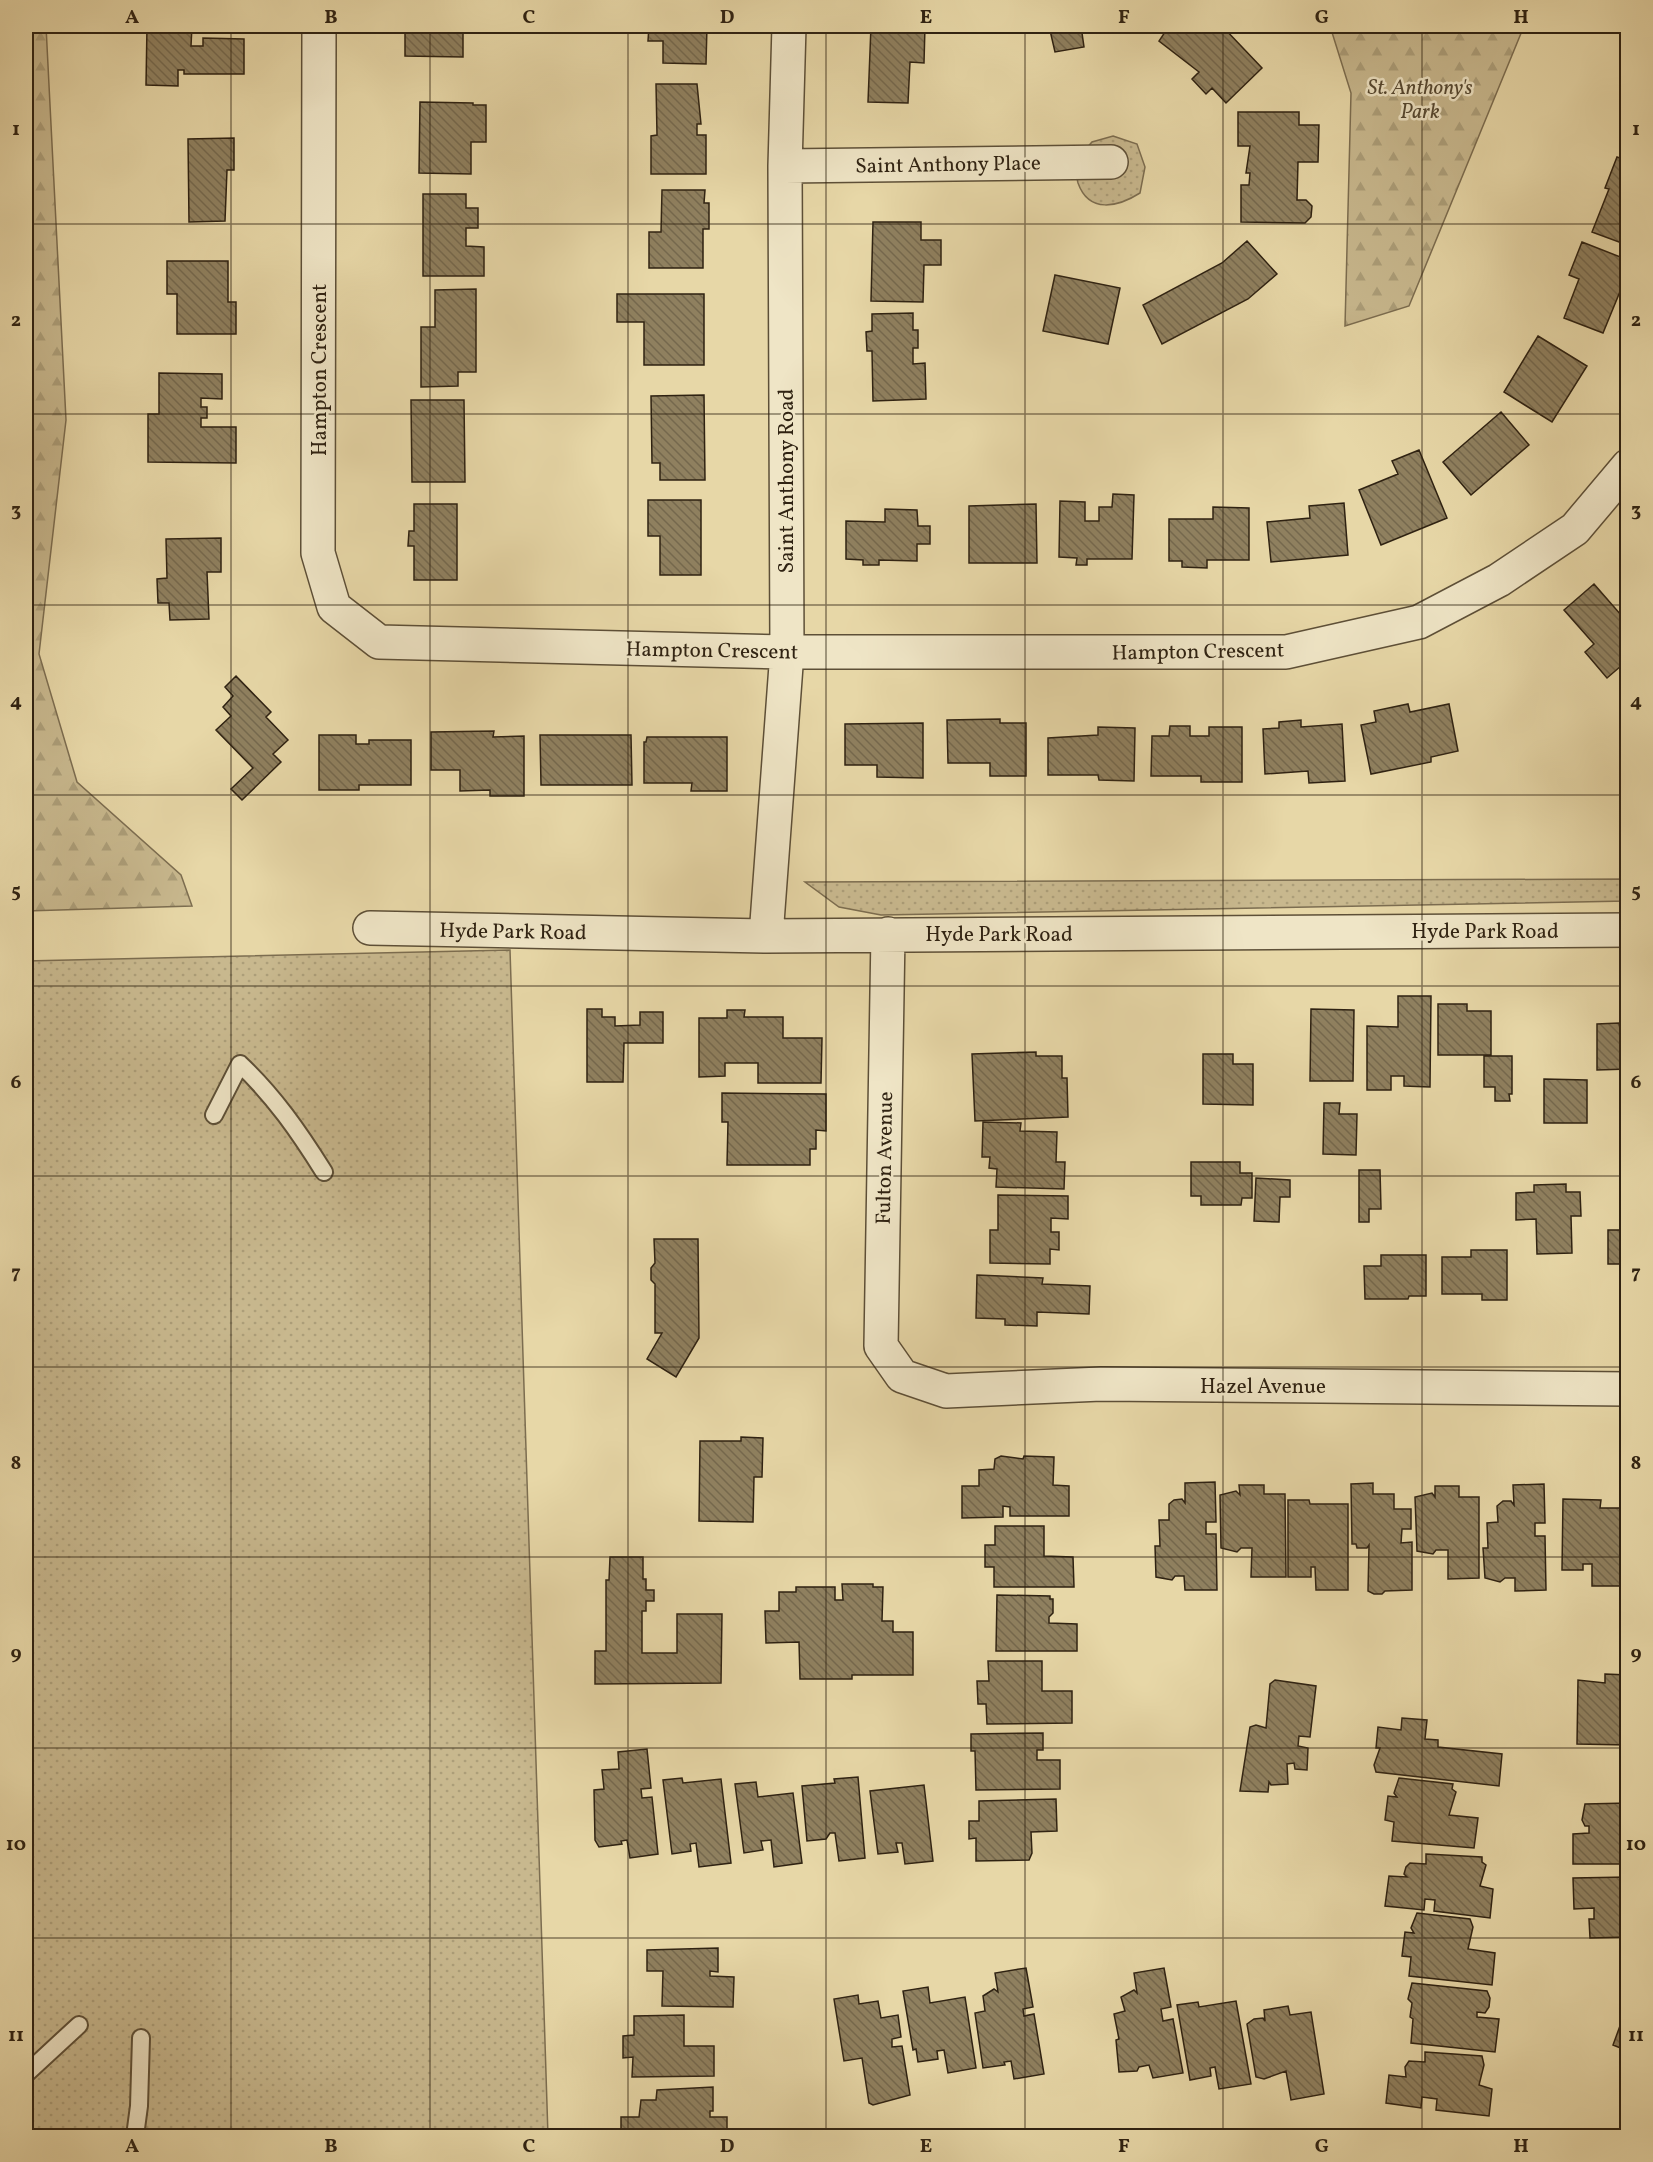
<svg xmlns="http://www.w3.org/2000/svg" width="1653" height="2162" viewBox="0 0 1653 2162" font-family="Vollkorn,serif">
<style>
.grass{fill:url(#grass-dots);stroke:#7c6d50;stroke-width:1.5}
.forest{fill:url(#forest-firs);stroke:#7c6d50;stroke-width:1.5}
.building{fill:url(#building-back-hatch);stroke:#2f2212;stroke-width:1.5}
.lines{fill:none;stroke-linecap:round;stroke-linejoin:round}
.lane-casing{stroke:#5d4f37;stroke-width:20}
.street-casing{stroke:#5d4f37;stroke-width:36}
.lane{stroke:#efe5c6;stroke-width:16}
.street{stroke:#efe5c6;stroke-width:33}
.grid{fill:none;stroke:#2f2212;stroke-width:1.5;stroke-opacity:0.55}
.labels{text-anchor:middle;stroke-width:5;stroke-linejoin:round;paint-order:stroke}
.park-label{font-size:21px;font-style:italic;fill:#554831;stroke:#efe5c6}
.street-label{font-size:21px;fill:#2f2212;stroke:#efe5c6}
.neatline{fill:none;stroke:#2f2212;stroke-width:2}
.grid-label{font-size:20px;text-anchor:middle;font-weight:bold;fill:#2f2212}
</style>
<defs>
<pattern id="grass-dots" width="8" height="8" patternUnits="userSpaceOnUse" patternTransform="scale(1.5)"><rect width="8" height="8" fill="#c8b88e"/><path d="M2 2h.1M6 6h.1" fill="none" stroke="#ac9e79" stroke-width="1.8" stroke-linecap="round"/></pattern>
<pattern id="forest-firs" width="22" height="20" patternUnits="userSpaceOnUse" patternTransform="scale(1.5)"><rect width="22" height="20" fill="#c8b88e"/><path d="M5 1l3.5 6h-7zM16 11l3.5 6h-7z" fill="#ac9e79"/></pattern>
<pattern id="building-back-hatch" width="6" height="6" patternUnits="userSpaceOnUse" patternTransform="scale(1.5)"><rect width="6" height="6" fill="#8f805f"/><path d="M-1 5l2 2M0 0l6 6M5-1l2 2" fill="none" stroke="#75684d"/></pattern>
</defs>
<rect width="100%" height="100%" fill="#e7d7a7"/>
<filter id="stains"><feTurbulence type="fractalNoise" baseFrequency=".00333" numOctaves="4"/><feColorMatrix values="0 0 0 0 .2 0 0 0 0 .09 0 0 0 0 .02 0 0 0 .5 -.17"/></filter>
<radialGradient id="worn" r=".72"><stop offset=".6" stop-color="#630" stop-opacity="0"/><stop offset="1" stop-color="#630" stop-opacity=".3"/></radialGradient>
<path class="grass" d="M1113,136L1137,144L1145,167L1140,193C1118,207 1089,214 1078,183C1076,176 1077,166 1077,159L1092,142Z
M1627,879V901L881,915L839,907L805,882Z
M510,950L548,2136H26V961Z"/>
<path class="forest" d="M26,26H46L66,420L39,654L77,782L181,875L192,906L26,911Z
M1330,26H1524L1409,306L1345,326L1351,93Z"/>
<path class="building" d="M147,26H192L191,46H203V38L244,39V74H184V70H178V86L146,85Z
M415,26H463V57L405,56V33H414Z
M649,26H707L706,64L663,63V41H648Z
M871,26H925L924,63L910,62L908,103L868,102Z
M1049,26H1119L1082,33L1084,47L1055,52Z
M1169,26H1222L1262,68L1226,103L1212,88L1206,94L1192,79L1199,72L1159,41Z
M656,84H697L701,124H697V135H706V174H651V136L657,135Z
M420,102L473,103V105H486V142H471V174L419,173Z
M1238,112H1299V125H1319L1318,162H1298L1297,200H1306L1312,206L1311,217L1305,223L1241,222V185H1249L1250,173H1246L1250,146H1238Z
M234,138V170H227L225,221L189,222L188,139Z
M1617,157L1628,161L1627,245L1592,232L1609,189L1605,188Z
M662,190H705L704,203H709V229H703V268H649V232H661Z
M423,194H466V208H478V228H466V246L484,247V276H423Z
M873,222H921V240H941V265H924L923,302L871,301Z
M1247,241L1277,274L1248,299L1162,344L1143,305L1222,263Z
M1582,242L1628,260V272L1603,333L1564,318L1579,279L1569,275Z
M167,261H228V302H236V334H177V294H167Z
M1055,275L1120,288L1108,344L1043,331Z
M476,289V372H458V386L421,387V327H435V290Z
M617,294H704V365H644V322H617Z
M913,313V330H918V348H913V364L925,363L926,399L873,401L872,351H867L866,332L872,331V314Z
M1538,336L1587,366L1552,422L1504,392Z
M159,373L222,374V399L201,398V407H207V418H201V427H236V463L148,462V414H159Z
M704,395L705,480H660V463H652L651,396Z
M411,400H464L465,482H412Z
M1501,412L1529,445L1471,495L1443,462Z
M1419,450L1447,518L1381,545L1359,490L1398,474L1392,461Z
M1113,494L1134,495L1132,559H1087V565H1076L1077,558L1059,557L1060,501L1085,502V521H1099V507H1112Z
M648,500H701V575H660V536H648Z
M1344,503L1348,555L1271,562L1267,522L1310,518L1309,506Z
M414,504H457V580H414V546H408L409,531H414Z
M1036,504L1037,563H969V506Z
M1213,507L1249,508V560H1207V568L1182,567V561H1169V519H1213Z
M885,509L917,510L918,526H930V544H917V561L879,560V565H863V560L846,559V521L885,522Z
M221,538V572H207L209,619L170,620L169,603H158L157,579L167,578L166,539Z
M1594,584L1628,623V660L1607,678L1585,652L1594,644L1564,610Z
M236,676L271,712L266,717L288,740L273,754L281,762L242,800L231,789L253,768L216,730L231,716L223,707L233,696L225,687Z
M1408,704L1410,712L1449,704L1458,751L1431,757V762L1371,774L1361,725L1376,722L1374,711Z
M1000,719V723H1026V776H990V763H948L947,720Z
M1301,720V727L1342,724L1345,781L1309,783L1308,771L1265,774L1263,729L1279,728V722Z
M923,723V778L877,777V765H845V724Z
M1170,726H1190V736H1209V727H1242V782H1201V776H1151L1152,736H1169Z
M1098,727L1135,728L1134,781L1099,780L1098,775H1048V738L1098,735Z
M494,731L493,737L524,736V796H490V790L460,791V770H431V732Z
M319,735H356V744H369V740H411V785H359V790H319Z
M540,735H631L632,785H541Z
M647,737H727V791H691L692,783H644V742H646Z
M1398,996H1431L1430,1087L1404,1086V1076H1391V1090H1367V1026L1398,1027Z
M1438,1004H1467V1011H1491V1055H1438Z
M587,1009H602V1017H615V1026L640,1025V1012H663V1043H624L623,1082H587Z
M1311,1009L1354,1010L1353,1081H1310Z
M727,1010H745L744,1017H783V1038H822L821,1083H758V1063H725V1076L699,1077V1018H727Z
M1619,1023L1620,1029H1628V1069L1597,1070V1024Z
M1036,1052V1056H1062V1078H1067L1068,1117L975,1121L972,1054Z
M1203,1054H1233V1064H1253V1105L1203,1104Z
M1484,1056H1512V1094H1509L1510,1101H1495V1087H1484Z
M1544,1079L1587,1080V1123H1544Z
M722,1093L826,1094V1131L816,1130V1149H810V1165H727L728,1122H722Z
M1324,1103H1340L1339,1114H1357L1356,1155L1323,1154Z
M983,1122L1021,1123L1020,1131L1057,1132L1056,1162H1065L1064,1189L996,1187L997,1169L989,1168L990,1157H982Z
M1191,1162H1240V1173H1252V1198H1242L1241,1205H1201V1196H1191Z
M1359,1170H1380L1381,1209H1369V1222H1359Z
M1256,1178L1290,1180V1197H1280L1279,1222L1254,1221Z
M1566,1184V1192H1580L1581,1216H1571L1572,1253L1537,1254L1536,1219L1516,1220V1193L1534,1192V1185Z
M998,1195L1068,1196V1219L1051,1218V1232H1059V1250L1050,1249V1264L990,1263V1230H998Z
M1608,1230H1628V1264H1608Z
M654,1239H698L699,1338L676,1377L647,1359L662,1333H655V1284L651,1280V1268L655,1263Z
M1471,1250H1507V1300H1482V1294H1442V1257H1471Z
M1381,1255H1426V1296H1409L1408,1299H1365L1364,1266H1381Z
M977,1275L1043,1278L1042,1284L1090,1286L1089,1314L1037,1312V1326L1005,1325V1319L976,1318Z
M741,1437L763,1438L762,1477H754L753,1522L699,1521L700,1441H741Z
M1001,1456L1023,1459L1024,1456L1054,1457L1053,1485L1069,1486V1516H1010V1507L1003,1506V1517L962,1518V1486H979V1470L994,1469L995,1459Z
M1215,1482L1216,1522H1206V1534H1216L1217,1590H1185L1184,1576H1175L1172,1580L1156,1577L1155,1546H1160L1159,1520H1169V1504L1174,1500L1182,1499L1185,1503V1483Z
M1373,1483V1494H1394V1509H1411V1529H1402L1401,1543L1412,1542V1590L1385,1591L1382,1594H1374L1368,1591L1369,1545L1367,1548H1357L1356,1544H1352L1351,1484Z
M1544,1484L1545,1523H1535V1536H1545L1546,1590L1515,1591V1578H1505L1500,1582L1485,1578L1483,1548H1488L1487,1523L1498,1522L1497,1506L1503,1501H1511L1514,1505L1513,1485Z
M1239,1485H1264V1494H1285L1286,1577H1251L1252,1548H1241L1237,1552L1221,1548L1220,1495L1236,1491L1240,1495Z
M1435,1486H1459V1497H1479V1578L1448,1579V1550H1436L1433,1554L1417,1551L1415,1497L1432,1493L1435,1497Z
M1563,1499L1601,1500L1600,1508H1625L1623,1586H1592V1564H1583V1570H1562Z
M1288,1500H1309L1310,1504H1348V1590H1316L1315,1567H1311V1577H1288Z
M995,1526H1044V1556L1073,1557L1074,1587H994V1567H985V1545H995Z
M610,1557H643V1579H646V1590H654V1601H646V1611H642V1653H677V1614H722L721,1683L595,1684V1651H606V1580H609Z
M842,1584H873V1587H883L882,1621H893V1632H913V1675H852V1679H800L799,1642L766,1643L765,1611H779V1592H796V1587H835V1600H843Z
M997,1595L1050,1596V1599H1053V1613L1049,1617V1623L1077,1624V1651H996Z
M988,1661H1042V1691H1072V1723L987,1724L986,1704H978L977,1681H989Z
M1605,1674L1628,1675V1745L1577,1744L1578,1680L1605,1683Z
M1275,1680L1316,1686L1310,1737L1299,1736L1298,1746L1308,1748L1307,1770L1295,1769L1294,1763L1287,1764L1288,1784L1271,1785L1269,1782L1268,1792L1240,1791L1250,1727L1256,1725L1266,1728L1270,1684Z
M1402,1718L1427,1720L1425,1739L1438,1740V1747L1502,1754L1499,1786L1376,1772L1374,1765L1380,1748H1376L1378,1727L1401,1730Z
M1043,1733V1750H1037V1760H1060V1789L976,1790L975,1751H971V1734Z
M647,1749L651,1788L641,1789L642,1798L652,1797L658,1854L630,1858L627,1840L621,1841L622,1844L599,1847L595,1840L594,1790L604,1789L602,1770L619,1769L618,1752Z
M858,1777L865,1858L839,1861L835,1833H830L826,1839L807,1841L802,1786L835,1783L834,1779Z
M682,1778L683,1783L721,1779L731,1863L699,1867L696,1843L690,1844L691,1851L672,1854L663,1780Z
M1399,1778L1453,1784L1452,1789L1456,1792L1449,1815L1478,1818L1474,1848L1392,1841L1394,1822L1385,1820L1388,1796L1397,1797L1394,1793Z
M756,1782L758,1797L793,1793L802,1863L774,1867L771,1840L761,1841L763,1850L744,1853L735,1784Z
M924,1785L933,1861L905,1864L902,1843H896L898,1852L878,1854L870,1791Z
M1056,1799L1057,1831L1031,1832L1032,1853L1029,1860L976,1861V1838L969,1839V1821H979V1801Z
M1628,1803V1864H1573V1834L1589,1833V1826H1585L1582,1820L1585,1804Z
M1426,1854L1482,1857V1862L1486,1865L1480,1886L1493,1889L1490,1918L1434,1911L1435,1900L1425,1899L1424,1910L1385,1906L1389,1876L1407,1877L1404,1874L1406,1867L1410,1863L1426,1864Z
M1628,1877V1937L1590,1938L1589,1919H1594V1908L1574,1909L1573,1878Z
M1417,1913L1470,1919L1473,1927L1468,1949L1495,1953L1492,1985L1409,1976L1411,1957L1402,1956L1405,1932L1414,1933L1411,1928Z
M718,1948V1972L710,1971V1976L734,1977L733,2007L662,2006L663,1971H647V1950Z
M1026,1968L1033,2007L1023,2009L1024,2016L1034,2014L1044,2074L1014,2079L1011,2061L1004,2062L1005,2065L983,2068L975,2013L985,2011L983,1996L994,1989L998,1992L995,1973Z
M1164,1968L1171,2007L1161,2009L1163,2021L1173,2019L1183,2073L1153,2078L1149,2065L1139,2067L1137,2071L1119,2072L1116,2040L1119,2039L1114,2014L1125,2011L1121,1997L1134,1990L1137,1993L1134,1973Z
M1412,1983L1487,1991L1490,1998L1489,2007L1485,2013L1477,2012V2017L1499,2019L1495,2052L1411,2043L1413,2019L1410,2017L1412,2003L1408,1999Z
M928,1987L930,2003L965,1997L976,2068L948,2073L944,2050L937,2051L938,2059L918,2062L916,2049L913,2050L903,1991Z
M858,1995L859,2004L878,2001L881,2018L898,2015L901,2037L892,2039V2047L902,2046L910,2095L873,2105L869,2103L862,2058L844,2061L834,1999Z
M1236,2001L1251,2084L1219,2089L1215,2067L1210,2068L1211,2076L1190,2080L1177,2005L1198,2002L1199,2007Z
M1628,2004V2051L1613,2045Z
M1288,2006L1290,2015L1311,2012L1324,2094L1291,2100L1286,2071L1264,2079L1256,2077L1247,2024L1254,2019L1263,2018L1265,2021L1264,2010Z
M684,2015V2046H714V2076L632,2077L633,2057L623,2058V2036L634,2035V2016Z
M1425,2052L1482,2056L1484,2065L1479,2085L1492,2089L1489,2116L1436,2110L1437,2099L1422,2097L1421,2108L1386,2103L1389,2075L1406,2077L1405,2067L1409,2061L1425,2062Z
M713,2087V2111H710V2117H727V2136H621V2117H639L641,2100H656L657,2090Z"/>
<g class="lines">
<g class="lane-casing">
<path id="lane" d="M214,1115L240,1064C274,1096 299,1132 324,1172
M26,2074L79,2025
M135,2136L139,2106L141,2038"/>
</g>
<g class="street-casing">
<path id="street" d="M319,26L318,553L334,607L379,642L787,652H1286L1419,622L1499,580L1575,529L1628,466
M785,166L1111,162
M370,928L766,936L1628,930
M888,934L881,1346L902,1376L946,1391L1101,1384L1628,1389
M766,936L787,652L785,166L789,26"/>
</g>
<use href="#lane" class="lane"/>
<use href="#street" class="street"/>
</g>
<path class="grid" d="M231,26V2136M430,26V2136M628,26V2136M826,26V2136M1025,26V2136M1223,26V2136M1422,26V2136M26,224H1628M26,414H1628M26,605H1628M26,795H1628M26,986H1628M26,1176H1628M26,1367H1628M26,1557H1628M26,1748H1628M26,1938H1628"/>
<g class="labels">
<g class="park-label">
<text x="1420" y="94">St. Anthony's<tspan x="1420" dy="24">Park</tspan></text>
</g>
<g class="street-label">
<text transform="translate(948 164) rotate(-1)" y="7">Saint Anthony Place</text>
<text transform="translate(319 370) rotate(-90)" y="7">Hampton Crescent</text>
<text transform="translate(786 481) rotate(-90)" y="7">Saint Anthony Road</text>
<text transform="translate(712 650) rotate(1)" y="7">Hampton Crescent</text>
<text transform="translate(1198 651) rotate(-1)" y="7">Hampton Crescent</text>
<text transform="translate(513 931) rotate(1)" y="7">Hyde Park Road</text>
<text x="1485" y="938">Hyde Park Road</text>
<text x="999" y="941">Hyde Park Road</text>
<text transform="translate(884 1158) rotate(-89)" y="7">Fulton Avenue</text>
<text x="1263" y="1393">Hazel Avenue</text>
</g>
</g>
<rect width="1653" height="2162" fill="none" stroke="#e7d7a7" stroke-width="66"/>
<rect x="33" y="33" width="1587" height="2096" class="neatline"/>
<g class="grid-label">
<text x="132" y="23">A</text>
<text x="331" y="23">B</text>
<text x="529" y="23">C</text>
<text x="727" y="23">D</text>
<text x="926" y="23">E</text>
<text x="1124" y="23">F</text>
<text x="1322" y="23">G</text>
<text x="1521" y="23">H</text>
<text x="16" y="135">1</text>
<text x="1636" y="135">1</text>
<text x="16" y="326">2</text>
<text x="1636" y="326">2</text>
<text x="16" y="516">3</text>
<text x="1636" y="516">3</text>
<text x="16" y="707">4</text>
<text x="1636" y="707">4</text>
<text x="16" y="897">5</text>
<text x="1636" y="897">5</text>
<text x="16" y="1088">6</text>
<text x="1636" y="1088">6</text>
<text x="16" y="1278">7</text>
<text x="1636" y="1278">7</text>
<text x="16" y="1469">8</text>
<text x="1636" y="1469">8</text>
<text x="16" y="1659">9</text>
<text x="1636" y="1659">9</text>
<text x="16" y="1850">10</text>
<text x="1636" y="1850">10</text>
<text x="16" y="2041">11</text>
<text x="1636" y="2041">11</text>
<text x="132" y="2152">A</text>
<text x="331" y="2152">B</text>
<text x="529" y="2152">C</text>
<text x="727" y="2152">D</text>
<text x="926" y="2152">E</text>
<text x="1124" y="2152">F</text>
<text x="1322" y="2152">G</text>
<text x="1521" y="2152">H</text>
</g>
<rect width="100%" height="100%" filter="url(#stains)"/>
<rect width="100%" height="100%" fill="url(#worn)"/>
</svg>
